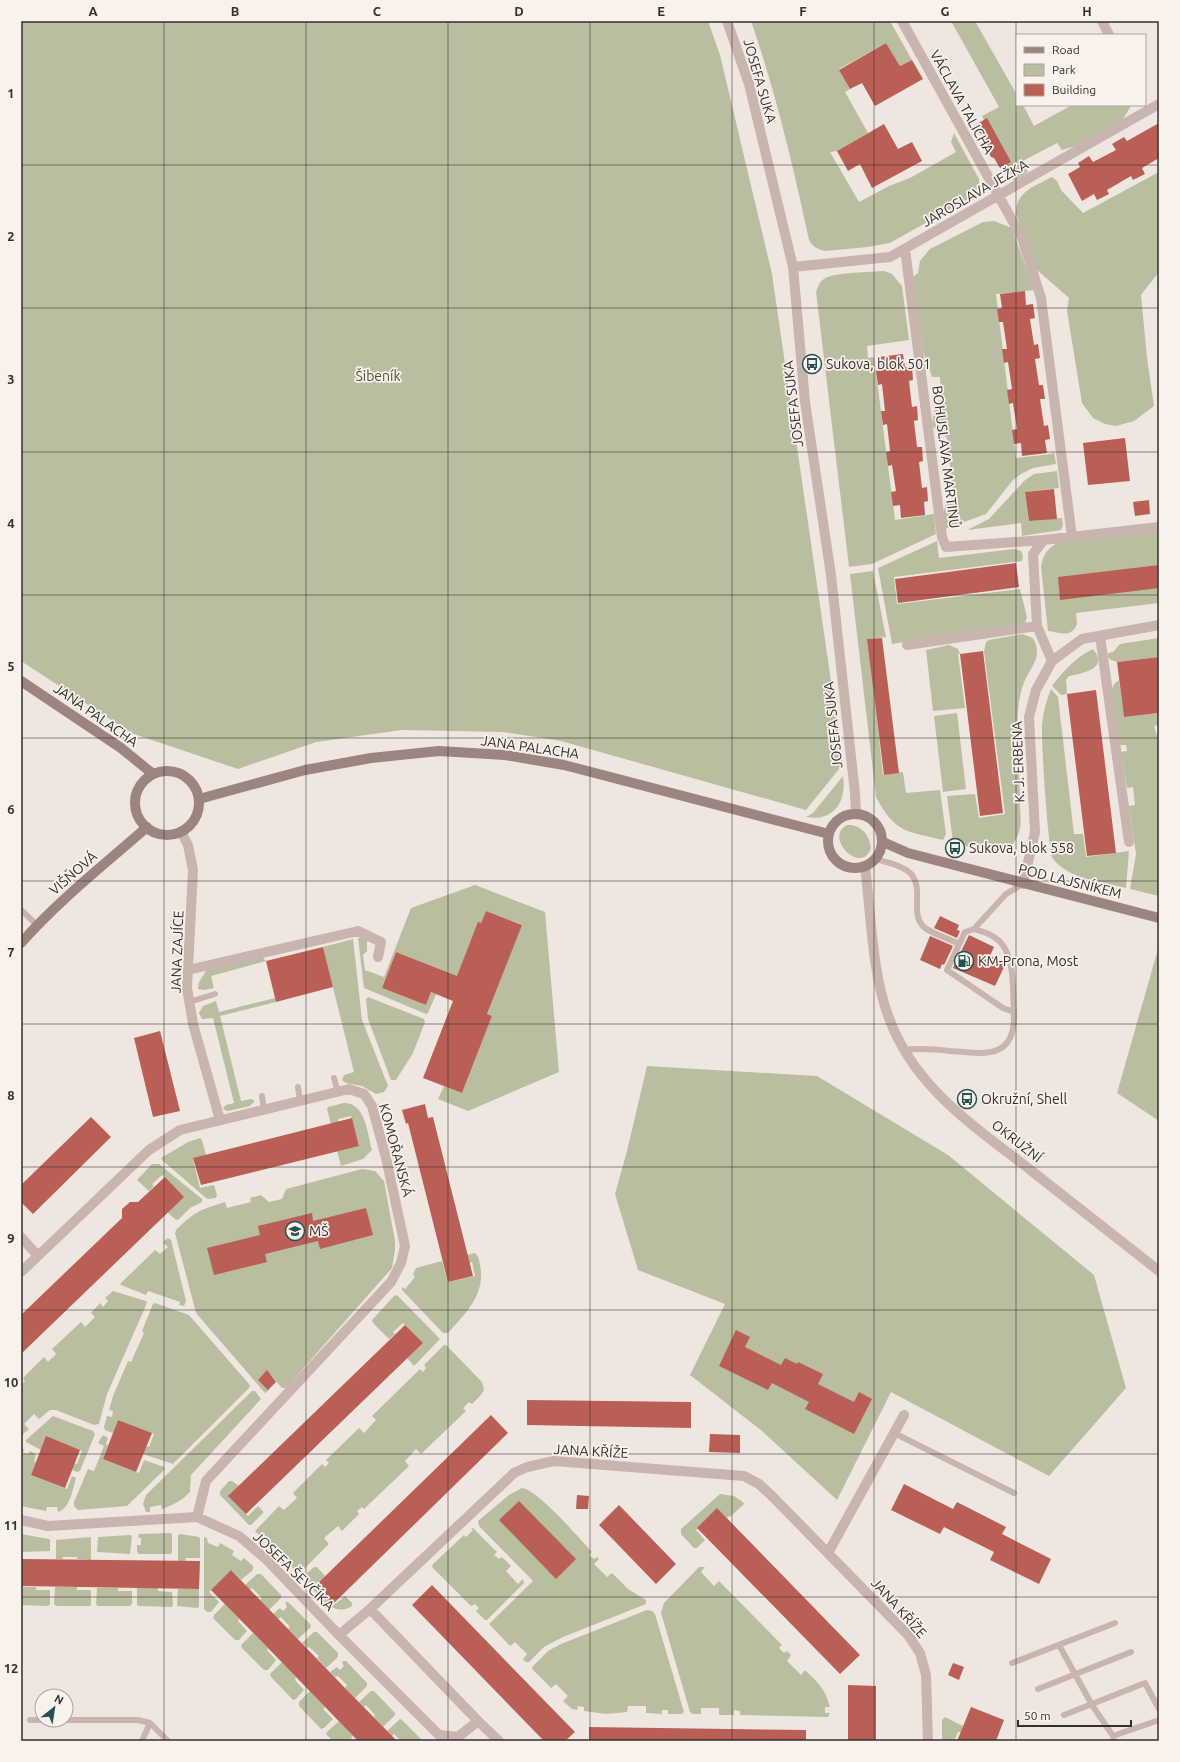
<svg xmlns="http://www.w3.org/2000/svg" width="1180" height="1762" viewBox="0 0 1180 1762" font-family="Ubuntu,sans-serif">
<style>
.green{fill:#b9bea1}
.building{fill:#b95f55}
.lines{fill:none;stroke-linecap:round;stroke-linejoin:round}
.lane{stroke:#c8b5ad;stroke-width:6}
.street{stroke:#c8b5ad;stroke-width:10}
.secondary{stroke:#9b857e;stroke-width:10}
.grid{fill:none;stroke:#372d2b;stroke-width:1;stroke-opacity:0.55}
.labels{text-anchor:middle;stroke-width:3.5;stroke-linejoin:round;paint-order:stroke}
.street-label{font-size:14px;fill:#372d2b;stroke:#f8f1ec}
.poi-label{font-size:14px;fill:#372d2b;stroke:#f8f1ec;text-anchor:start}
.park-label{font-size:14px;fill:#4b5231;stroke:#f8f1ec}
.neatline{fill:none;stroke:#372d2b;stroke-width:1.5}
.grid-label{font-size:13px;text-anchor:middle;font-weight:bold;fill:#372d2b}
</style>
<rect width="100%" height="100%" fill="#f0e6e0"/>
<path class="green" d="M21,21H708L720,55L772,274L843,764L806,810L561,741L503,732L402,730L316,742L238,769L131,733L21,661Z
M751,21H890L912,60L900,66L886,43L839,69L850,89L845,92L868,133L837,151L830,152L859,202L889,186L910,178L956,152L951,142L954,133L979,179V188L975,195L890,243L867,247L826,251C818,250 813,247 809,240C793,166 776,93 751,21Z
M951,21H975L1017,95V105H1023L1034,126L1072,105L1131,106L1120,124L1086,143L1062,150L1057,143L1021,162L1028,172L1014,181L982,116L999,107Z
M1159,172V272L1141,295L1147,358L1154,406L1134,421L1116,426L1105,424L1093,418L1082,403L1067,311L1069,298L1037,270L1016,214C1015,192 1035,186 1052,177L1057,181L1061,190L1083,213Z
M994,221L1012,228L1034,290L996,294L1016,458L1051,454L1054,452L1056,464L1033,468L1021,474L1013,480L986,514L945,529L943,513L946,504L954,499L947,438L932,426L935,404L942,403L940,377H932L923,351L913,277L918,273L920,261L930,249L983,222Z
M884,271L892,274L902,286L909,340L867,346L868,358L874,357L895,520L934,514L936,534L872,564L849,567L816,292C818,287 819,282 824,279C832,272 872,272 884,271Z
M1057,471L1059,488L1025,492L1029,521L1062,518L1063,525L1061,530L1022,536L1021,523L967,530L989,519L1024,481L1034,474Z
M1159,529V603L1076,613L1077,624C1071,639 1059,632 1048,631L1041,567C1043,554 1048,547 1060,542Z
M937,541L939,558L1014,549L1021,551L1023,556L1022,561L894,577L897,604L1020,589L1027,617L1025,623L892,644L878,568Z
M873,571L886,637L868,639L883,775L903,772L906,793L940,790L946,834L943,840C906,831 895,833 876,797L850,574Z
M1022,634L1033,638C1043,656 1032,665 1025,680C1021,689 1019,700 1018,710C1016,741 1020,773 1020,805C1020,813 1022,824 1019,832C1017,839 1012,848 1004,850C992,854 966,846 953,842L947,796L975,794L979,818L1005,814L984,651L986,642L989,640Z
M1159,638V657L1117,662L1111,660L1108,657V653L1113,652L1120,644Z
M949,645L958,649L960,654H958L965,708L933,711L926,650Z
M1093,649C1109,669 1083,673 1069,676L1066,680L1067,694L1061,695L1052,686C1064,670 1075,658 1093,649Z
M1119,680L1124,717L1159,713V725L1154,726L1159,743V896L1130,889L1136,854L1129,806L1135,805L1133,787L1127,788L1121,752L1127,751L1126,745H1120L1112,689L1114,684Z
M1051,689L1058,697L1074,834H1083L1086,857L1129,851L1126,888C1102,882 1069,879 1053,859C1048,853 1041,739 1042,725C1043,713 1046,701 1051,689Z
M957,713L966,789L943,792L934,716Z
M843,776C847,801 834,822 806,817L813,813Z
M847,825C860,824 870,835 871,848C862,876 823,838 847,825Z
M475,885L545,912L559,1072L468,1111L438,1099L444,1086L462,1093L492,1016L487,1014L521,924L486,911L454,986L439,969L396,952L382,988L426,1005L431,992L436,994L428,1013L426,1014L364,988L358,938L365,937L367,941V951L363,955L365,970L384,977L411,908Z
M353,939L362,1020L388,1086L384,1092L376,1094L362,1086L346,1083L342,1080L344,1075L354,1072L323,947Z
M1159,948V1121L1117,1093L1158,949Z
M262,957L266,961L211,976L214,988L205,990L198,989L199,982L208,968Z
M368,997L424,1019L425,1022L413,1053L396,1080H391L368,1019L366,999Z
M275,998L276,1002L220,1016L241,1101L251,1099L254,1100V1102L250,1106L228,1111L225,1110L223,1108L226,1105L234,1103L213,1018L202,1019L199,1013L203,1006L216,1001L219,1012Z
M647,1066L817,1076L948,1155L1094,1275L1126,1388L1049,1476L891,1392L837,1500L762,1431L690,1375L725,1304L638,1270L615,1194L627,1151Z
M344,1103C366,1103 367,1133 372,1150L363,1159L341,1166L337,1151L359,1145L351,1116L338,1119V1122L331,1124L327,1109L328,1107Z
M200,1138L202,1140L206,1155L193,1159L200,1188L214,1185L217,1195L216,1198L208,1199L206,1198L162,1160L161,1158L188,1142Z
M152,1164H159L202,1199V1202L190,1208L178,1220L175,1219L167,1212L183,1197L164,1177L162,1175L152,1184L154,1186L149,1191L137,1180Z
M362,1169L375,1171L384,1181L395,1241V1250L392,1268L286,1388H282L267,1371L258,1380L269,1390L265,1393L196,1313L175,1233L176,1230C195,1211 200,1210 225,1202L227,1208L251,1202L250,1198L261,1195L269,1202L282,1199L286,1189Z
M168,1238L171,1240L186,1301L184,1306L179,1305L180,1302L148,1291L146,1295L121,1285L120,1284L155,1250L160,1254L168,1247L163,1242Z
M475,1253C479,1256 479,1260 480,1265C486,1294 466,1313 448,1333H443L402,1290V1287L405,1289L415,1277L413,1274L416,1268L442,1261L448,1282L475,1276L472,1262L469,1263L467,1255Z
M113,1291L146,1301L147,1303L107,1394L99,1424L94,1425L56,1410H50L39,1419L34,1414L24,1424L29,1429L21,1436V1385L25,1381L23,1378L44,1357L48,1362L56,1354L52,1349L81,1322L85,1327L95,1317L91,1313L100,1303L103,1307L108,1301L105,1298Z
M395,1295L398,1296L440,1339L414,1366L407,1358L422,1343L403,1323L393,1332L395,1334L389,1339L373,1323L372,1320Z
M155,1303L189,1315L249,1384L250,1387L173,1464L143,1454L146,1446L149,1447L154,1434L118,1420L113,1433L105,1430L104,1427L107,1416L112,1417L113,1411L109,1410L113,1396L128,1361L131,1362L144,1333L142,1331L153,1304Z
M444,1345H446L482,1382L484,1390L480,1396L472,1404L469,1402L463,1408L466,1411L421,1454L416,1449L405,1461L409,1466L364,1509L362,1507L357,1511L359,1514L342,1531L338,1526L324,1538L329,1544L301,1572H297L255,1531L279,1506L284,1510L297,1498L293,1493L322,1464L325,1467L329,1463L326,1460L359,1428L364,1433L376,1420L372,1416L420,1369L423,1372L426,1368L424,1365Z
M252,1391H255L261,1399L191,1475L190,1492C183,1500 173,1505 162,1509L161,1505L150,1507V1512H146L143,1504L146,1495Z
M53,1416L93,1431L95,1434L80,1471L77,1472L72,1470L74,1463L77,1464L82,1451L46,1437L41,1450L26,1442V1440Z
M103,1435L108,1438L106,1444L108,1445L103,1459L139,1473L144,1460L164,1467L165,1469L127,1506L78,1510L74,1506V1502L88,1469L94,1471L104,1446L98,1443Z
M21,1448L24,1449L23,1453L28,1454L30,1451L36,1454L34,1461L36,1462L31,1475L67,1489L72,1476L76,1478C73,1488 70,1509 58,1512L57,1507H47L46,1511L21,1506Z
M229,1481H232L239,1486L229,1496L248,1516L258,1506L263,1511V1513L251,1525H249L220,1495V1491Z
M522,1488C538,1490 579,1538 592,1552L589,1555L594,1559L597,1557L599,1559L594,1564L607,1577L612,1573L628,1589L646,1600V1604L563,1637L544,1647L529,1662H526L523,1659L527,1654L515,1642L510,1646L489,1624L533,1581L479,1526L478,1521L509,1495Z
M720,1494L734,1496L743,1502L744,1504L730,1517L729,1516L727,1518L717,1509L696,1530L705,1540L697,1548H694L681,1534V1529Z
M471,1528H473L497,1552L494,1555L499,1559L502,1557L511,1566L506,1571L518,1584L523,1579L524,1583L487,1620H485L476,1611L479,1608L475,1604L471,1606L432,1567L433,1564L464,1535L466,1537L473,1530Z
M170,1533L172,1534V1552L171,1554H139L137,1552V1545H141V1538H138L139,1534Z
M21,1534L49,1539L50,1540V1551L21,1552Z
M181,1534L199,1537L200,1539V1558H186L185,1561H178V1535Z
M130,1535L132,1536L130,1554L97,1552L98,1537Z
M90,1537L91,1538V1560L77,1559V1557H63V1559H56V1540Z
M204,1537L207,1538L208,1543L218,1547L220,1543L234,1551L232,1555L241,1561L244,1558L253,1566V1570L241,1580L231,1570L209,1592L219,1602L211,1612H207L204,1609Z
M314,1567H317L325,1576L315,1586L334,1605L345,1596L352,1603V1606C333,1619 317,1593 305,1580L304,1576Z
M699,1567H705L701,1572L714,1586L719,1581L782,1645L779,1648L784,1653L787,1651L791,1655L787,1661L801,1675L805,1670C818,1683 825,1688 830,1707H825V1713H830L828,1717L740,1715V1711L734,1710V1715H719V1708H701V1714H693L690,1712L661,1613L664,1603Z
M257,1574H261L281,1595V1598L269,1610L260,1600L262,1598L252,1588L250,1590L245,1585Z
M21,1587H36V1590H50V1604L48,1606L21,1605Z
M55,1587H77V1590H91V1604L90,1606H57L54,1604Z
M97,1588H118V1591H132V1604L130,1606H98L96,1604Z
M137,1588H158V1591L172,1592L173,1606L171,1607L139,1606L137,1605Z
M178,1589H199V1607L197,1608L177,1606Z
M285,1602H288L311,1625L310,1628L298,1639L288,1629L290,1627L281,1617L278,1619L273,1614L280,1608L283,1611L287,1607Z
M225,1604L239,1619L238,1621L247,1631L239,1640H235L213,1618L214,1615Z
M647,1610L652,1611L655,1614L684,1712L682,1714H668V1710H662V1714L646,1713V1706H628L627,1712L606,1714L584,1711V1707L578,1706L577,1710L572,1709L563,1701L568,1696L556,1684L551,1688L532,1669L533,1666L548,1651L561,1644Z
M314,1632H317L338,1653V1657L326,1668L317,1658L319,1656L309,1647L307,1648L302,1643Z
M253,1633L268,1648L267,1650L276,1660L268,1670H264L241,1647L242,1644Z
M343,1661H346L367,1683V1686L355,1698L345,1688L347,1685L338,1676L335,1677L330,1672L337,1667L340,1670L344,1666L342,1663Z
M282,1662L296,1677L295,1680L304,1690L296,1699L293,1700L271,1677L270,1674Z
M310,1691L325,1707L323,1709L333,1719L324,1728L321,1729L299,1706V1702Z
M371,1691H374L395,1713V1715L383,1727L374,1717L375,1715L366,1705L364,1707L359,1702Z
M945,1717L963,1726L961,1732H958L954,1741H942V1720Z
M400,1719L402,1720L423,1741H401L394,1734L392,1736L387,1731Z
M339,1721L353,1736L351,1738L354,1741H333L326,1734L327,1732Z"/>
<path class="building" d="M886,43L900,66L912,60L923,79L875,106L862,83L850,89L839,70Z
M987,118L1011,162L1000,168L994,158L991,157L984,143L987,137L978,132L974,126Z
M1159,123V158L1142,168L1145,174L1133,180L1131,176L1107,190L1109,194L1097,200L1094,194L1082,201L1068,174L1080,167L1078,163L1089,156L1093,162L1116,150L1112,144L1124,137L1127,141Z
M884,124L898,149L912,142L922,161L872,188L860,164L848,171L837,151Z
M1025,291L1026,305L1033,304L1035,318L1030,319L1034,345L1038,344L1040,358L1035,359L1039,385H1043L1045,399H1040L1044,426L1048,425L1050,439L1045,440L1047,453L1022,456L1021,443L1014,444L1012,430L1017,429L1013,403L1009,404L1007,390L1012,389L1008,362L1004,363L1002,349H1007L1003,322H999L997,309L1002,308L1000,294Z
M903,354L905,367L912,366L913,380L909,381L912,407L917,406L918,420L914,421L917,447H922L923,461L919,462L922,488L927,487L928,501L924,502L925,515L901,518L900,505L893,506L891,492L896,491L892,465L888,466L886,452L890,451L887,424L883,425L881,411H885L882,384L878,385L876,371L880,370L878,357Z
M1125,438L1130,481L1088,485L1083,443Z
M1054,489L1057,519L1029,521L1025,492Z
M1149,500L1150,514L1135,516L1133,502Z
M1016,563L1019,587L898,603L895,579Z
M1159,565V588L1060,600L1058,577Z
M882,638L899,773L884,775L867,639Z
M983,651L1003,813L980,816L960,654Z
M1159,657V713L1124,717L1117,662Z
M1096,690L1116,853L1087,856L1067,694Z
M486,911L522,925L487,1014L492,1016L462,1093L423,1078L453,1001L431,992L426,1005L382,988L396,952L457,976L478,922L481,923Z
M940,916L959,925L957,930L960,931L957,938L934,928Z
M969,935L994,947L990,956L1006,963L995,986L953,968Z
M930,936L953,946L944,965L942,964L940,969L920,960Z
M323,947L333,987L276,1002L266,961Z
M160,1031L180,1111L153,1117L134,1038Z
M425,1104L428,1118L433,1117L473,1276L448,1282L408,1123L406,1124L402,1110Z
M91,1117L111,1137L33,1214L21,1202V1185Z
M352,1118L359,1146L201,1185L193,1158Z
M165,1177L184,1197L21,1354V1315L122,1218V1209L130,1202H138Z
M366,1208L373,1235L320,1249L318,1241L265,1254L267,1262L214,1275L207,1248L260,1235L258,1226L312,1213L313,1221Z
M405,1325L423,1343L246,1514L228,1496Z
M736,1330L750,1337L745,1347L781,1365L785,1358L797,1364L798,1362L823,1374L818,1384L854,1402L859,1392L872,1399L854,1434L805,1409L809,1402L772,1383L768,1390L719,1366Z
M267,1370L276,1382L268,1390L258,1380Z
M527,1400L691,1402V1428L527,1425Z
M491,1415L508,1433L333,1604L315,1586Z
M118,1420L152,1433L136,1472L103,1459Z
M710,1434L740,1435V1453L709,1452Z
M46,1436L80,1450L65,1488L31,1475Z
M904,1484L953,1509L957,1502L1006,1527L1002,1534L1051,1559L1039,1584L990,1560L994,1552L944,1527L940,1534L891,1510Z
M577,1495L589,1496L588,1509H576Z
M519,1501L576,1559L556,1579L499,1520Z
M619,1505L676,1564L656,1584L599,1525Z
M717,1508L860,1655L840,1674L697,1528Z
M21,1559L200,1561L199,1589L21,1586Z
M231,1570L345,1688L397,1741H358L268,1648L211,1590Z
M432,1585L575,1732L565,1741H544L412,1605Z
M953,1663L964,1667L959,1680L948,1675Z
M848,1685L876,1686V1741H848Z
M971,1707L1004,1720L996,1741H957Z
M589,1727L806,1730V1741H589Z"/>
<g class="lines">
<path class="lane" d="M876,859C887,863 904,865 912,875C924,891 909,915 925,928C933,934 950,939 959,944
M21,910L37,925
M974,929C981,931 989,933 994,937C1017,951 1012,990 1014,1012
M189,1002L215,994
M903,1050C919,1048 934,1049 950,1051C985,1054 1016,1060 1014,1012L1003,1008L947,970L965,932L974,929L1006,894L1023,884
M334,1078L338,1092
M298,1087L300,1101
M262,1096L264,1109
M894,1433L1014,1493
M1059,1645L1092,1705L1113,1736L1114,1741
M1012,1663L1115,1623
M1038,1689L1131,1652
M1064,1715L1145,1683L1159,1709
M30,1720H42
M66,1720H138L150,1723L168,1741
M1113,1736L1159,1720
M142,1741L150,1723"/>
<path class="street" d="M727,21L749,84L793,267L805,402L831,575L855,793L856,813
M902,21L1022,238L1041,298L1072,537
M1102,21L1109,35
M905,249L942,537L946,547L1044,540
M793,267L890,257L1159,104
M1100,636L1129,842
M907,645L1037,626
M1052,661L1037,626L1033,554L1044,540L1159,527
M181,832L188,845L193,870L187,988L193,1024L220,1120
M865,866C871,914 872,974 889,1018C915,1089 976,1127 1033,1172C1075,1205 1117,1238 1159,1271
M1023,884L1035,832L1029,717L1036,690L1052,661L1082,639L1159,625
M188,970L358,931L381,942L378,957
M21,1237L38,1256
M21,1272L149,1150L180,1130L349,1089L364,1094L372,1106L386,1158L405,1246L401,1263L391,1282L206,1481L197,1517
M21,1520L48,1526L197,1517L239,1536L267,1560L339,1635L439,1735L458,1737L478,1721
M828,1553L904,1415
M370,1609L478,1721L499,1741
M339,1635L370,1609L514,1473L527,1467L554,1461L744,1476L759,1484L772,1496L908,1635L920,1653L926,1675L928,1741"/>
<path class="secondary" d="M21,681L121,748L153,774
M135 803a32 32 0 1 1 64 0a32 32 0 1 1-64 0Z
M199,799L305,770L371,758L439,751L505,755L564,765L829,834
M828 841a27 27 0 1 1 54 0a27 27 0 1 1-54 0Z
M883,842L908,853L1159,918
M21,943C59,900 104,865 147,827"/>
</g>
<path class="grid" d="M164,21V1741M306,21V1741M448,21V1741M590,21V1741M732,21V1741M874,21V1741M1016,21V1741M21,165H1159M21,308H1159M21,452H1159M21,595H1159M21,738H1159M21,881H1159M21,1024H1159M21,1167H1159M21,1310H1159M21,1454H1159M21,1597H1159"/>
<defs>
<g id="bus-ring" transform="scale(1)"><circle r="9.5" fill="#f8f1ec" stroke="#255450" stroke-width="1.5"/><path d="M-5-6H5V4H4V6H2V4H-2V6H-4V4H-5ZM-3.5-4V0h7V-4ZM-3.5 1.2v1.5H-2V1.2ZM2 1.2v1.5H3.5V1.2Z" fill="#255450"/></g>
<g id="fuel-ring" transform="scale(1)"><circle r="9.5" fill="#f8f1ec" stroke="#255450" stroke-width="1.5"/><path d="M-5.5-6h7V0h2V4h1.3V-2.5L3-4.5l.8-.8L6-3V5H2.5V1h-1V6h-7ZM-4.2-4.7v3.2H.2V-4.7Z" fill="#255450"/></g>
<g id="school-ring" transform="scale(1)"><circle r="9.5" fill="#f8f1ec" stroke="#255450" stroke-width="1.5"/><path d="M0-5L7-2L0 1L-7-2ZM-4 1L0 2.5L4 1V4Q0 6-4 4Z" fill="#255450"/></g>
</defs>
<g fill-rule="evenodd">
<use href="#bus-ring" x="812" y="364"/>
<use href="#bus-ring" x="955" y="848"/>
<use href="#fuel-ring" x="964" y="961"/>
<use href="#bus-ring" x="967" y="1099"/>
<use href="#school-ring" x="295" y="1231"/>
</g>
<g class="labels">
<g class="street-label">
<text transform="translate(760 81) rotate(74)" y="5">JOSEFA SUKA</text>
<text transform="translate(962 102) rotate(61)" y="5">VÁCLAVA TALICHA</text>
<text transform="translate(975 193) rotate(-30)" y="5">JAROSLAVA JEŽKA</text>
<text transform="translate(793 404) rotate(-97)" y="5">JOSEFA SUKA</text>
<text transform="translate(946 457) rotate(83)" y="5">BOHUSLAVA MARTINŮ</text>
<text transform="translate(96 715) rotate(35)" y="5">JANA PALACHA</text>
<text transform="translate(833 725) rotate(-96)" y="5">JOSEFA SUKA</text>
<text transform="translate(530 747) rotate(8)" y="5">JANA PALACHA</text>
<text transform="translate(1018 762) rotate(-92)" y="5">K. J. ERBENA</text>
<text transform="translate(73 873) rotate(-41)" y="5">VIŠŇOVÁ</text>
<text transform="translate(1070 881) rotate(14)" y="5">POD LAJSNÍKEM</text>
<text transform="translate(177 952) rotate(-88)" y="5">JANA ZAJÍCE</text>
<text transform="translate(1017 1141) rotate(38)" y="5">OKRUŽNÍ</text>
<text transform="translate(396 1150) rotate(75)" y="5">KOMOŘANSKÁ</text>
<text transform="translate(591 1451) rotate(3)" y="5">JANA KŘÍŽE</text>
<text transform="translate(294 1571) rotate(44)" y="5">JOSEFA ŠEVČÍKA</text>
<text transform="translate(899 1608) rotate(48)" y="5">JANA KŘÍŽE</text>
</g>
<g class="poi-label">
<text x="826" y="369">Sukova, blok 501</text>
<text x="969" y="853">Sukova, blok 558</text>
<text x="978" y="966">KM-Prona, Most</text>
<text x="981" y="1104">Okružní, Shell</text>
<text x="309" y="1236">MŠ</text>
</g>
<g class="park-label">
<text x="378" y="381">Šibeník</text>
</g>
</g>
<rect width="1180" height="1762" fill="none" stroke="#f8f1ec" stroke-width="44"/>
<rect x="1016" y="34" width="130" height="72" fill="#f8f1ec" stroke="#aba39f"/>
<rect x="1024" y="47" width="20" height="6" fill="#9b857e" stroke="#aba39f"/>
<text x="1052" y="54" font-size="12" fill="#372d2b">Road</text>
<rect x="1024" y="64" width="20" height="12" fill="#b9bea1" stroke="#aba39f"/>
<text x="1052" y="74" font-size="12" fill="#372d2b">Park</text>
<rect x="1024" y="84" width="20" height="12" fill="#b95f55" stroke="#aba39f"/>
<text x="1052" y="94" font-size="12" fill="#372d2b">Building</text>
<g transform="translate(54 1708) rotate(30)"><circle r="19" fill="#f8f1ec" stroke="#aba39f"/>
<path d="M0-3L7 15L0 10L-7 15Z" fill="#255450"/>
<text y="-6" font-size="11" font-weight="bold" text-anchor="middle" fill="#372d2b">N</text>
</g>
<path d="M1018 1720v6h113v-6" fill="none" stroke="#372d2b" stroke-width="2"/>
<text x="1024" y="1720" font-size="12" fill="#372d2b" stroke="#f8f1ec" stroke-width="3" paint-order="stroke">50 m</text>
<rect x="22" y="22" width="1136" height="1718" class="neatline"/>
<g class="grid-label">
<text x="93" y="16">A</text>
<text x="235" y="16">B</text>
<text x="377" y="16">C</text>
<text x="519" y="16">D</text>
<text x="661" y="16">E</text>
<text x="803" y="16">F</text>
<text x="945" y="16">G</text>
<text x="1087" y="16">H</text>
<text x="11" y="98">1</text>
<text x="11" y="241">2</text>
<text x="11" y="384">3</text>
<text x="11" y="528">4</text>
<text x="11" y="671">5</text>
<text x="11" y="814">6</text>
<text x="11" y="957">7</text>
<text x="11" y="1100">8</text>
<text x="11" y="1243">9</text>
<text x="11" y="1387">10</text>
<text x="11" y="1530">11</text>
<text x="11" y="1673">12</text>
</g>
</svg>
